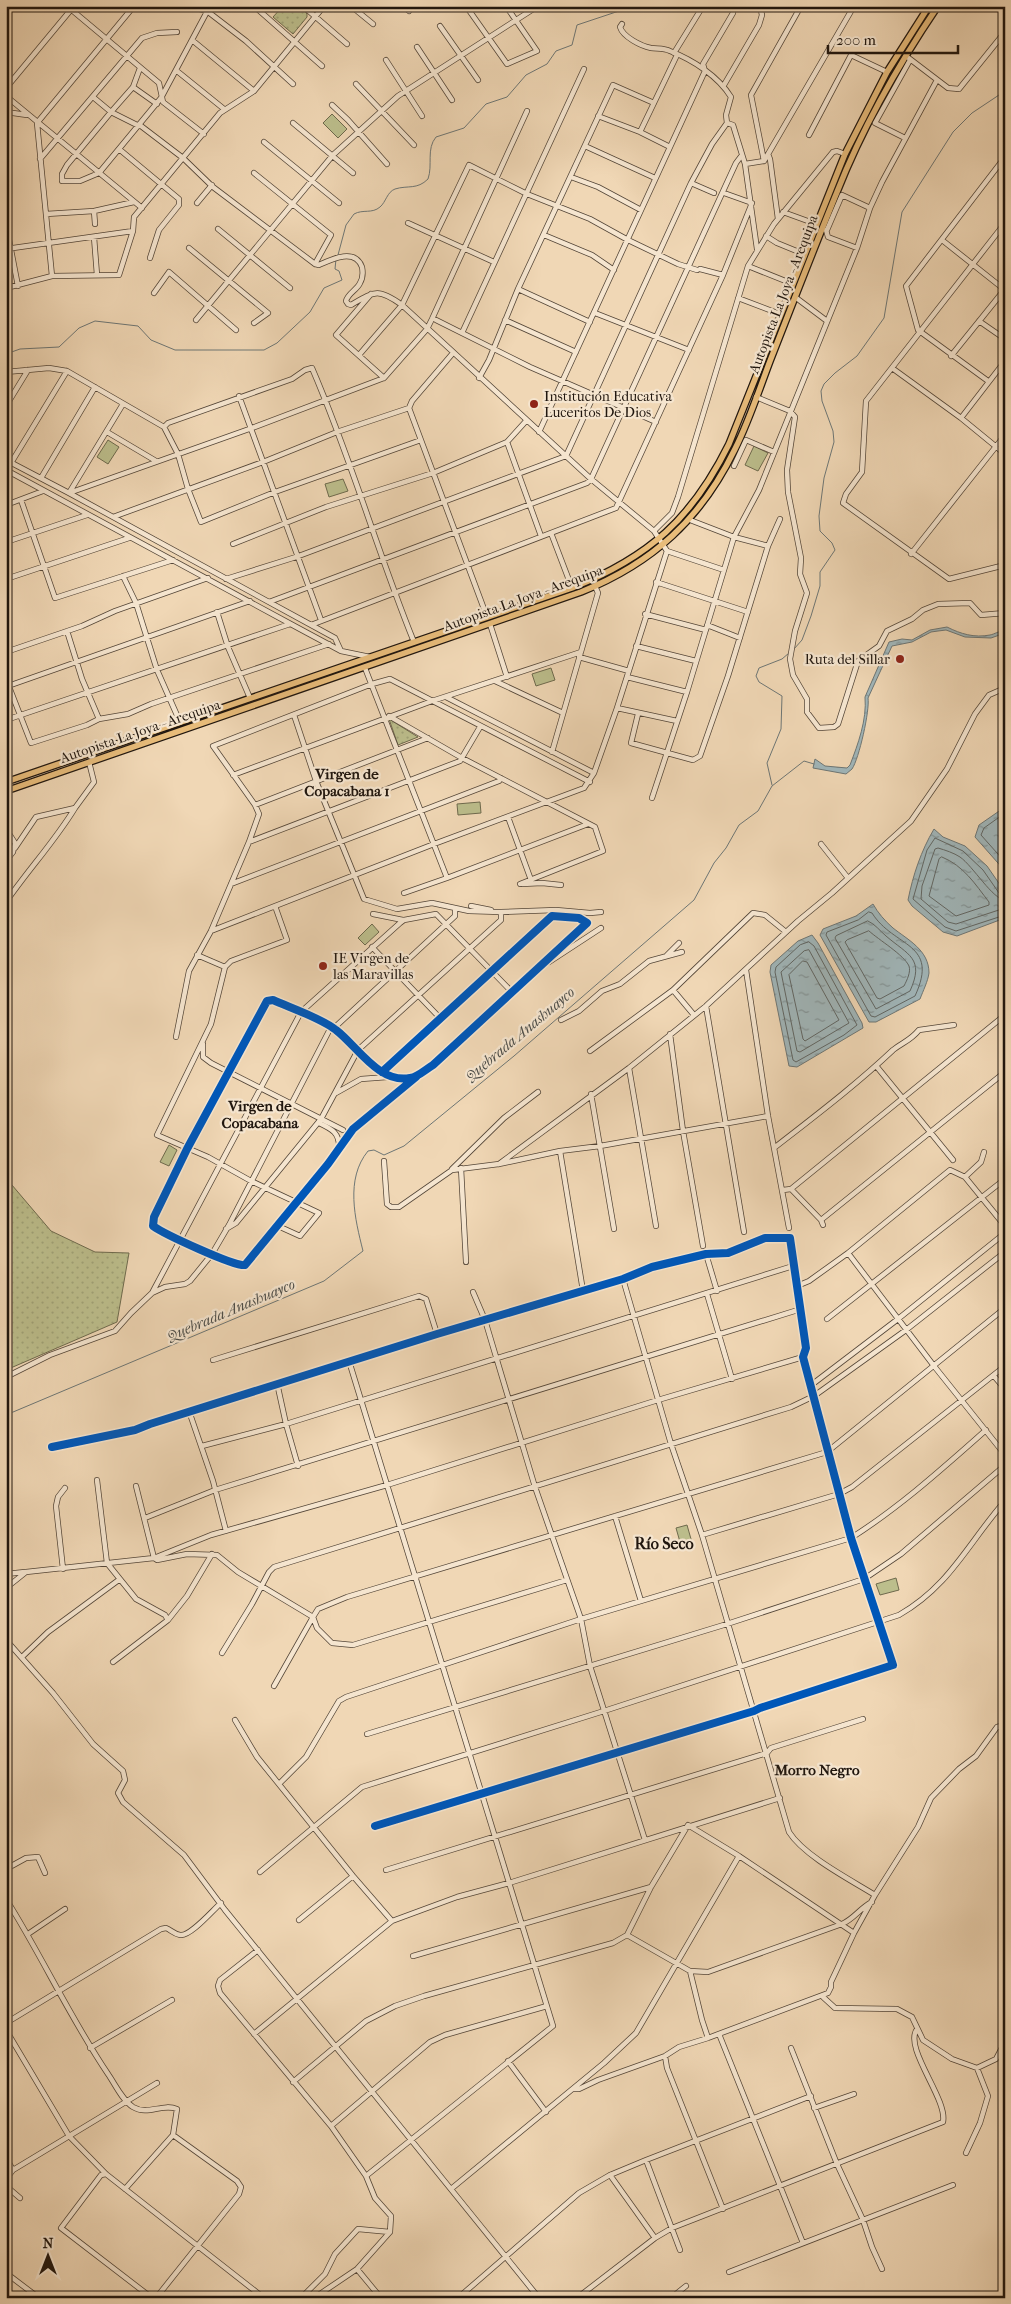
<svg xmlns="http://www.w3.org/2000/svg" width="1011" height="2304" viewBox="0 0 1011 2304" font-family="'IM FELL French Canon',serif">
<style>
.park{fill:url(#park-dots);stroke:#6e6a4d}
.pitch{fill:#bcbe8c;stroke:#6e6a4d}
.water{fill:url(#water-ripples);stroke:#6d7675}
.lines{fill:none;stroke-linecap:round;stroke-linejoin:round}
.shore{stroke:#606664;stroke-width:1}
.stream{stroke:#6d7675;stroke-width:1}
.minor-casing{stroke:#544638;stroke-width:6}
.major-casing{stroke:#20160e;stroke-width:8}
.minor{stroke:#f5e5cf;stroke-width:4.5}
.major{stroke:#e8bc7a;stroke-width:5.5}
.cycleway-casing{stroke:#f5e5cf;stroke-width:11}
.cycleway{stroke:#0057b8;stroke-width:8}
.poi-dot{fill:#8f2418;stroke:#f5e5cf;stroke-width:2}
.labels{text-anchor:middle;stroke-width:4.5;stroke-linejoin:round;paint-order:stroke}
.street-label{font-size:14px;fill:#20160e;stroke:#f5e5cf}
.poi-label{font-size:14px;fill:#20160e;stroke:#f5e5cf;text-anchor:start}
.neighbourhood-label{font-size:15px;font-weight:bold;fill:#20160e;stroke:#f5e5cf}
.water-label{font-size:15px;font-style:italic;fill:#4d4e4a;stroke:#f5e5cf}
.quarter-label{font-size:16px;font-weight:bold;fill:#20160e;stroke:#f5e5cf}
</style>
<defs>
<pattern id="park-dots" width="8" height="8" patternUnits="userSpaceOnUse" patternTransform="scale(1.25)"><rect width="8" height="8" fill="#bcbe8c"/><path d="M2 2h.1M6 6h.1" fill="none" stroke="#a1a378" stroke-width="1.8" stroke-linecap="round"/></pattern>
<pattern id="water-ripples" width="26" height="14" patternUnits="userSpaceOnUse" patternTransform="scale(1.25)"><rect width="26" height="14" fill="#a0b6ba"/><path d="M2 4q2-2 4 0t4 0M15 11q2-2 4 0t4 0" fill="none" stroke="#829396"/></pattern>
</defs>
<rect width="100%" height="100%" fill="#f0d7b5"/>
<filter id="stains"><feTurbulence type="fractalNoise" baseFrequency=".004" numOctaves="4"/><feColorMatrix values="0 0 0 0 .2 0 0 0 0 .09 0 0 0 0 .02 0 0 0 .5 -.17"/></filter>
<radialGradient id="worn" r=".72"><stop offset=".6" stop-color="#630" stop-opacity="0"/><stop offset="1" stop-color="#630" stop-opacity=".3"/></radialGradient>
<path class="park" d="M283,6H300L307,14V17L293,34L273,17Z
M389,719L418,737L398,745Z
M6,1178L51,1231L95,1252L129,1253L117,1322L6,1370Z"/>
<path class="pitch" d="M332,114L347,129L338,138L323,123Z
M108,440L119,447L108,464L97,457Z
M754,446L768,453L758,471L745,465Z
M343,479L348,491L329,497L325,484Z
M551,668L555,680L536,686L532,674Z
M480,802L481,813L458,815L457,804Z
M372,924L379,932L365,945L358,938Z
M169,1145L177,1150L169,1166L160,1162Z
M687,1525L693,1546L682,1549L676,1528Z
M896,1578L899,1590L880,1595L876,1584Z"/>
<path class="water" d="M947,627C961,634 974,638 990,635C995,634 998,631 1005,631V633L991,638L965,637L946,630L938,631L931,632L912,642L892,646L868,698C870,710 859,759 852,769C850,771 848,772 846,774L813,768L815,759L825,766L847,768L850,765C858,744 867,720 865,697L889,642L902,639L912,640L930,630Z
M1005,807V871L975,837L979,825Z
M934,829L943,837L965,846L987,866L1005,892V918L957,936L943,932L912,906L908,900C913,875 921,851 934,829Z
M873,904C878,913 885,921 893,928C908,940 929,950 929,973C928,981 923,991 920,999L876,1022H869L820,935L823,929L856,916Z
M812,935L818,943L862,1023L863,1028L797,1067L789,1066L770,972L771,965L798,941Z"/>
<g class="lines">
<path class="shore" d="M1005,813L984,828L981,835L1005,862
M942,857C964,866 975,884 989,902V905L956,916L929,896L939,859Z
M1005,894L999,893L983,870L963,851L935,838L927,850L913,899L945,927L956,931L1005,915
M1005,900C993,900 973,866 960,857C954,853 945,850 938,848L935,849L922,886L921,899L948,922L956,924L1005,908
M869,912L872,913C894,948 940,942 915,996L875,1017L871,1016L826,935L827,932L858,920Z
M868,921C875,924 880,931 886,936C908,955 925,958 910,991L876,1009L835,938L836,936Z
M869,931C879,940 904,955 909,966C911,972 907,980 904,986L880,999L877,998L845,942L847,940Z
M809,942L814,946L857,1025L844,1035L796,1062L793,1060L775,972L776,967L800,945Z
M809,950L849,1023L800,1052L797,1051L781,972L804,951Z
M803,961L807,962L839,1020L805,1041L803,1039L789,975Z"/>
<path class="stream" d="M338,255L346,225L354,214C363,209 372,214 380,207C386,202 387,192 395,189C408,185 417,190 428,179C433,165 426,149 436,137L464,128L486,104L507,97L526,75L547,64L556,51L572,45L577,25L634,6
M6,354L20,349L59,347L79,328L95,321L138,326L151,340L175,350H264L277,343L310,312L324,288L342,280L339,271L335,269L336,259
M794,649L802,640L811,616L820,586V572L835,550L832,543L820,531L819,516L824,478L834,442L833,431L822,401L821,391L824,384L835,373L857,356L884,318L902,212L953,132L972,113L999,95L1005,87
M772,785L767,763L781,729L782,696L759,682L756,676L759,668L782,659L789,653
M6,1415L324,1281L363,1251C355,1219 345,1179 368,1151L374,1150L384,1155L404,1146L514,1056L694,900L714,863L726,848L739,825L758,811L772,786L804,761L814,764"/>
<g class="minor-casing">
<path id="minor" d="M67,6L159,83L163,102L204,134
M189,6L207,11L246,41L293,84
M210,6L161,98L99,173L80,181H62V174L67,165L111,112L139,126H141L183,158L213,187L315,264L319,265C330,260 355,247 362,267C363,272 363,278 360,283C357,290 348,293 346,301L348,304L351,305C375,291 378,288 402,305L591,479L654,531L667,551L724,570
M254,6L322,66
M303,6L347,44
M351,6L373,24
M403,6L409,11
M466,6L507,64L537,51L506,6
M6,14L13,6
M622,24L620,27C623,37 641,46 651,48C657,49 664,48 670,51C693,60 718,76 731,97L726,115L727,123
M440,26L478,80
M192,40L254,91
M417,47L452,100
M674,53L703,6
M906,56L948,88L959,89L1005,32
M386,60L422,116
M177,71L224,109
M356,84L414,145
M724,85L759,25L762,15L760,6
M133,87L157,104
M6,88L74,6
M6,96L142,208
M93,97L111,112L133,87L140,68
M332,105L348,120L387,164
M6,112L27,115
M598,116L640,132L670,147
M293,123L353,173
M640,132L677,55
M809,135L851,55L887,72
M905,138L875,123L910,60
M264,142L339,203
M585,146L655,178
M119,149L179,199V205L159,230L150,258
M768,154L770,159L778,219
M40,159L142,38L157,33L177,32
M764,161L854,6
M764,161L751,95L801,6
M745,164L764,161
M254,173L331,235L315,264
M571,177L598,187L641,210
M691,183L714,193
M197,203L212,185
M94,211L95,224
M783,212L816,224
M46,214L94,211L134,202
M408,223L494,262
M1005,223L866,401L862,472L846,494L843,503L949,579L1005,565
M6,224L18,286
M218,229L290,288
M826,230L828,237L857,248
M827,230L842,195L870,208
M544,235L592,255L614,270
M766,236L777,243L804,254
M94,237L97,275
M942,240L1005,290
M189,248L268,313L254,323
M6,249L133,231
M748,266L793,284
M700,269L723,275
M52,276L37,123L134,6
M6,288L52,276L119,275L133,231L134,217L220,113L254,91L324,6
M518,289L590,322
M154,293L169,272L236,330
M371,294L336,335L384,378
M795,297L827,321
M738,298L780,314
M595,313L689,350
M196,320L333,155L398,96L538,6
M436,320L530,367L656,422
M505,320L576,352
M979,321L1005,339
M462,333L584,69
M453,353L412,401L409,408L487,617
M359,355L402,305L469,165L527,194L590,219L628,240L678,264L697,270
M951,356L1005,289
M892,368L961,418L1005,454
M6,372L49,368L67,371L164,427L178,454L188,489L201,522L275,492L421,440
M479,378L489,360L518,289L613,85L654,103
M988,381L918,330L906,286L1005,157
M239,396L321,620
M756,397L790,411L795,417L787,470L788,492L801,558L800,574L807,593L795,631L790,659L793,675L807,699V712L819,728L834,727L838,724L858,661L879,646L887,631L912,619L923,610L938,604L970,603L981,615L1005,613
M123,404L69,493L335,638L341,651
M6,406L28,370
M961,418L1005,361
M164,427L168,423L292,379L305,370L312,368C351,458 377,551 414,642
M107,432L156,461
M539,432L705,71L703,64L733,13
M507,442L541,536
M6,460L69,493L252,428L384,378L427,329L432,319L527,111
M11,463L67,371
M734,466L746,440L774,452
M6,470L300,629L341,651L370,657
M41,478L95,387
M21,500L55,598L173,560
M6,505L43,491
M113,517L263,462L337,432L409,408
M690,520L734,537L768,546
M654,531L672,513L678,497L748,266L774,224L833,152L837,151L845,154
M551,533L572,588
M6,542L87,515
M233,544L326,507L433,473L507,442L526,421
M911,554L1005,435
M123,576L136,603L157,670L180,722
M6,579L129,538
M226,579L296,557L566,456L691,183L712,144L727,123L733,125L745,164L757,249
M656,582L748,612
M269,602L587,483L591,479L736,163L742,155
M217,612L228,647L250,698
M645,614L706,630
M490,624L507,677
M311,625L616,508L723,275L752,203L724,193
M707,625L740,638
M67,631L82,679L99,719
M636,646L696,661
M6,652L82,626L115,611L208,578
M579,657L629,671
M365,668L447,878L404,893
M627,677L687,692L734,537L759,490L857,248L870,208L882,182L937,80
M6,679L31,743L87,725L99,719L128,714L151,704L329,644
M495,681L563,713
M8,686L250,601
M446,697L594,773
M617,708L677,721
M638,714L631,743L693,760L700,756L728,676L768,546L780,519
M294,715L316,781L364,899L397,909L432,903L469,911L501,912
M389,716L462,758L595,827L603,851L520,884
M6,720L290,624
M552,752L598,593L595,586
M233,775L432,701L581,652
M652,798L687,692
M255,805L428,738
M508,817L531,880
M6,829L15,843L13,852L6,861
M249,842L460,761L480,727
M821,844L848,878
M15,848L36,817L75,808L94,782L89,762
M447,878L588,824
M231,884L499,781L501,778
M522,884L542,883L561,885
M6,902C28,870 55,841 75,808
M275,906L287,940L231,961L225,967L211,1024L157,1135L208,1157L251,1181L319,1213L300,1236L278,1226
M471,906L491,910
M373,914L403,920
M211,931L434,844L584,788L594,773L617,708L667,551
M372,947L441,1019
M197,955L225,967
M667,955L679,943
M549,962L601,928
M746,970L768,1116L789,1228
M673,990L694,1015
M706,1006L744,1232
M561,1020L579,1011L602,991L620,984L649,961L682,952
M334,1028L455,916V908
M670,1034L683,1131L703,1246
M176,1037L189,971L211,931L249,842L259,814L255,805L213,746L372,684L390,679L590,782
M203,1044V1057L211,1063L343,1130
M590,1051L673,990L753,913L765,915L786,932
M877,1067L953,1160
M629,1068L656,1226
M382,1072L552,916L579,918L587,923L433,1065C426,1069 418,1077 410,1078C379,1084 357,1046 336,1030C321,1018 291,1008 273,1000L267,1001L187,1149L154,1217L153,1226C164,1234 235,1267 245,1265L328,1164L353,1129L416,1077
M336,1093L361,1079L388,1077
M591,1094L614,1229
M319,1123C332,1129 340,1133 339,1149
M774,1148C815,1116 856,1085 893,1050C903,1042 910,1041 919,1030L954,1025
M560,1151L583,1291
M384,1161L387,1204L391,1207H399L452,1170L499,1164L560,1151L600,1146L768,1116
M499,1164L629,1068L706,1006L798,921L832,893L911,821L947,769L975,714L989,695L1005,688
M461,1168L466,1262
M452,1169L504,1118L538,1092
M965,1177L981,1162L984,1152
M791,1189L1005,1015
M783,1190L791,1189L821,1220L823,1225
M821,1220L1005,1072
M226,1229L236,1223L321,1119L358,1050L501,920V912L556,910L590,913L601,912
M848,1253L950,1170L965,1177L1005,1226
M706,1254L717,1291
M623,1279L671,1444L702,1535L789,1832C804,1856 851,1880 875,1895
M473,1292L485,1320L535,1487L581,1619L590,1666L645,1840
M152,1293L301,1012L400,923L404,920L436,914L512,992
M707,1294L732,1379
M827,1319L1005,1179
M213,1360L419,1296L426,1299L437,1334
M349,1361L553,2026L366,2176
M994,1376L1005,1389
M6,1377L50,1355L115,1331L131,1313L152,1293L165,1287L185,1284L190,1281L212,1254L229,1225L331,1027
M277,1383L286,1424L298,1466
M810,1386L898,1319L1005,1233
M189,1411L213,1481L226,1531
M202,1446L286,1424L793,1266
M52,1447L135,1430L150,1424L437,1334L623,1279L652,1267L706,1254L728,1253L765,1238H790L806,1348L803,1357L851,1538L893,1665L760,1708L754,1711L375,1826
M97,1480L107,1563L136,1599L165,1615L168,1620
M136,1486L154,1558L157,1560L187,1554L217,1555L238,1572L313,1617L318,1609L347,1597L827,1452L1005,1308
M615,1516L641,1601
M145,1518L215,1490L801,1309
M702,1535L839,1494L852,1487L1005,1366
M63,1569L56,1506L58,1497L65,1488
M6,1574L25,1572
M6,1588L26,1572L154,1558L211,1535L387,1485L658,1400L803,1357
M313,1617L317,1628L332,1643L353,1645L567,1580
M6,1640L53,1693L93,1744L123,1771L125,1780L118,1793L123,1802L184,1855L225,1910L539,2298
M222,1653L252,1604L269,1572L274,1567L791,1407L814,1396L906,1330L1005,1252
M22,1657L48,1632L120,1579
M113,1662L168,1620L187,1596L212,1554
M274,1686L313,1617
M235,1720L257,1757L353,1876L392,1921
M367,1734L727,1624L864,1579L901,1554L1003,1467L1004,1457L1002,1451L934,1366L848,1253L809,1281L797,1286
M280,1783L306,1757L339,1701L346,1697L581,1619L851,1538C900,1507 943,1468 986,1430
M6,1869L26,1858L38,1857L45,1873
M386,1870L767,1753L771,1748L863,1719
M260,1872L362,1787L604,1711L899,1615C950,1586 968,1543 1005,1501
M6,1899C42,1956 70,2018 108,2074C115,2084 122,2100 133,2107C148,2116 162,2103 177,2109L173,2135L237,2181L241,2187L239,2194L156,2298
M299,1920L353,1876
M28,1934L65,1909
M627,1935L651,1887L688,1825L739,1856L854,1933
M258,1950L220,1980L218,1986L220,1993L331,2126L366,2176L375,2198L391,2216L390,2232L357,2269L314,2298
M413,1956L651,1887
M690,1971L702,2020L708,2038L828,1993L831,1987V1982L854,1933L875,1895L918,1827L931,1798L959,1769L976,1756L997,1727L1005,1725
M823,1997L835,2008L897,2009L912,2017L923,2040L952,2059L977,2068L996,2059L1005,2042
M6,2023L161,1929L166,1928C171,1930 174,1934 180,1935C190,1937 212,1911 221,1903
M6,2030L69,2136L106,2174L264,2298
M254,2034L392,1921L457,1897L509,1883L780,1798
M719,2034L803,2243
M90,2048L172,2000
M791,2048L837,2164L863,2220L872,2247L882,2269
M665,2056L667,2068L723,2209
M508,2061L546,2112
M293,2082L366,2021L395,2006L424,1996L613,1943L627,1935L690,1971L708,1972L842,1924C854,1919 860,1908 872,1902
M573,2089H579L598,2080L665,2056L679,2047L708,2038
M814,2108L854,2094
M331,2126L430,2042L445,2035L547,2006
M966,2153L980,2123L988,2096L977,2068
M6,2158L13,2170
M646,2160L680,2250
M106,2174L101,2175L61,2228L152,2298
M610,2175L655,2238
M6,2179L13,2170L157,2083
M6,2186L20,2198
M125,2189L173,2135
M451,2189L604,2063L636,2033L739,1856
M1005,2201V2207
M357,2269L381,2298
M729,2272L953,2185
M6,2273L39,2298
M301,2298L325,2274L335,2254L358,2229L390,2232
M458,2298L579,2193L610,2175L646,2160L811,2096
M577,2298L655,2238L672,2228L943,2122C948,2099 903,2048 917,2029
M671,2298L686,2286"/>
</g>
<g class="major-casing">
<path id="major" d="M6,782L572,588C649,557 692,519 729,444L845,154L887,72L929,6
M6,791L581,592C653,563 701,519 735,449C749,421 759,390 770,361C792,305 814,248 837,192C863,126 898,65 938,6"/>
</g>
<use href="#minor" class="minor"/>
<use href="#major" class="major"/>
<g class="cycleway-casing">
<path id="cycleway" d="M382,1072L552,916L579,918L587,923L433,1065C426,1069 418,1077 410,1078C379,1084 357,1046 336,1030C321,1018 291,1008 273,1000L267,1001L187,1149L154,1217L153,1226C164,1234 235,1267 245,1265L328,1164L353,1129L416,1077
M52,1447L135,1430L150,1424L437,1334L623,1279L652,1267L706,1254L728,1253L765,1238H790L806,1348L803,1357L851,1538L893,1665L760,1708L754,1711L375,1826"/>
</g>
<use href="#cycleway" class="cycleway"/>
</g>
<g class="poi-dot">
<circle cx="534" cy="404" r="5"/>
<circle cx="900" cy="659" r="5"/>
<circle cx="323" cy="966" r="5"/>
</g>
<g class="labels">
<g class="street-label">
<text transform="translate(783 294) rotate(-69)" y="5">Autopista La Joya - Arequipa</text>
<text transform="translate(523 598) rotate(-20)" y="5">Autopista La Joya - Arequipa</text>
<text transform="translate(140 731) rotate(-19)" y="5">Autopista La Joya - Arequipa</text>
</g>
<g class="poi-label">
<text x="544" y="401">Institución Educativa<tspan x="544" dy="16">Luceritos De Dios</tspan></text>
<text x="890" y="664" text-anchor="end">Ruta del Sillar</text>
<text x="333" y="963">IE Virgen de<tspan x="333" dy="16">las Maravillas</tspan></text>
</g>
<g class="neighbourhood-label">
<text x="347" y="779">Virgen de<tspan x="347" dy="17">Copacabana 1</tspan></text>
<text x="260" y="1111">Virgen de<tspan x="260" dy="17">Copacabana</tspan></text>
<text x="817" y="1775">Morro Negro</text>
</g>
<g class="water-label">
<text transform="translate(520 1034) rotate(-40)" y="5">Quebrada Anashuayco</text>
<text transform="translate(231 1310) rotate(-23)" y="5">Quebrada Anashuayco</text>
</g>
<g class="quarter-label">
<text x="664" y="1549">Río Seco</text>
</g>
</g>
<rect width="1011" height="2304" fill="none" stroke="#f0d7b5" stroke-width="25"/>
<rect x="8" y="8" width="996" height="2289" fill="none" stroke="#20160e" stroke-width="2.5"/>
<rect x="12" y="12" width="986" height="2279" fill="none" stroke="#20160e"/>
<g transform="translate(48 2256)" stroke="#f5e5cf" stroke-width="4" paint-order="stroke">
<path d="M0-4L9 19L0 12L-9 19Z" fill="#20160e"/>
<text y="-8" font-size="14" font-weight="bold" text-anchor="middle" fill="#20160e">N</text>
</g>
<path d="M828 45v8h130v-8" fill="none" stroke="#20160e" stroke-width="2.5"/>
<text x="836" y="45" font-size="15" fill="#20160e" stroke="#f5e5cf" stroke-width="4" paint-order="stroke">200 m</text>
<rect width="100%" height="100%" filter="url(#stains)"/>
<rect width="100%" height="100%" fill="url(#worn)"/>
</svg>
